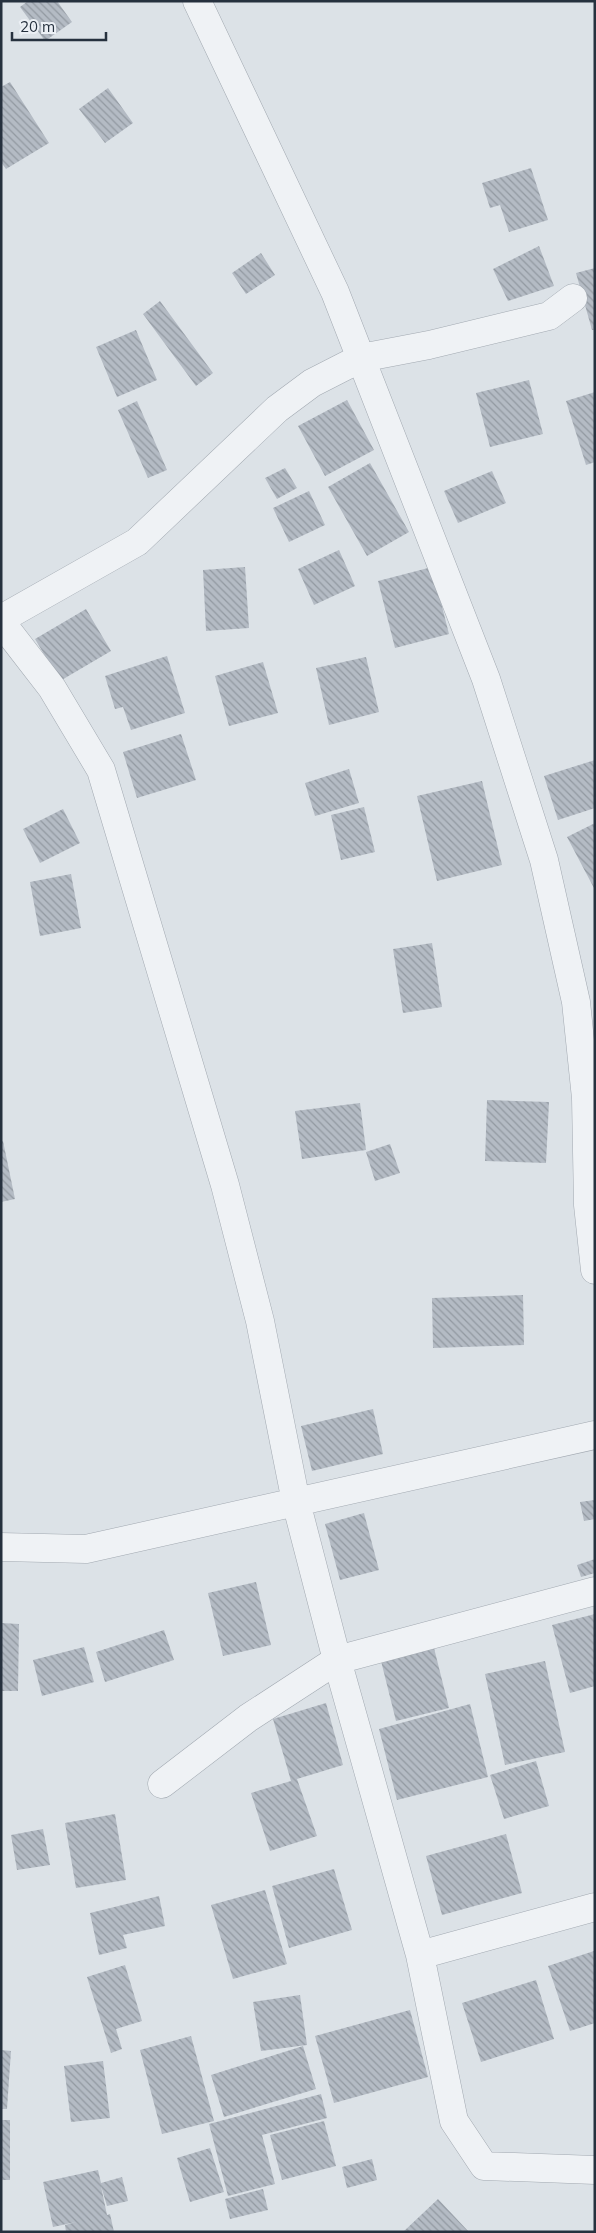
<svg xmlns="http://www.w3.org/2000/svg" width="596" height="2233" viewBox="0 0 596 2233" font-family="Mulish,sans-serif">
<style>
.building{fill:url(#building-back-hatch)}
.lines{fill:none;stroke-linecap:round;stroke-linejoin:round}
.minor-casing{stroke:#a2a9b1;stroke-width:29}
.minor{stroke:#eff2f5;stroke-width:28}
</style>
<defs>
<pattern id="building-back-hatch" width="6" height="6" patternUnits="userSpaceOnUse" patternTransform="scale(1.25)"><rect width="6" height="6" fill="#b4bbc4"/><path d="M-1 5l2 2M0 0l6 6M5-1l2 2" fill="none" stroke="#9299a1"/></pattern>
</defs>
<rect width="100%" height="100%" fill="#dce2e7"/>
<path class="building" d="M28,1H57L72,22L45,41L20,7Z
M10,82L49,143L6,169L1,162V87Z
M108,88L133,123L105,143L79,109Z
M531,168L548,220L509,232L500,205L490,208L482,183Z
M539,246L554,286L508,301L493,269Z
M261,253L275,275L246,294L232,273Z
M595,268V330H592L576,273Z
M160,301L213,373L196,386L143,314Z
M136,330L157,380L117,397L96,347Z
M529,380L543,434L490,447L476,393Z
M595,392V462L586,465L566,401Z
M347,400L374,450L325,476L298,426Z
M137,401L167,470L148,478L118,410Z
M370,463L409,532L367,556L328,487Z
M285,468L297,488L277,499L265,478Z
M492,471L506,503L458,523L444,491Z
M309,491L325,525L289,542L273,508Z
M339,550L355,586L314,605L298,569Z
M245,567L249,628L206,631L203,570Z
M432,567L449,634L395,648L378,581Z
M86,609L111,651L60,681L35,639Z
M167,656L185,713L131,730L123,707L115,709L105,676Z
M366,657L379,712L329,725L316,668Z
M263,662L278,713L229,726L215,676Z
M181,734L196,780L137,798L123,752Z
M595,760V808L558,820L544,776Z
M349,769L359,803L315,816L305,783Z
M482,781L502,865L437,881L417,796Z
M364,807L375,852L341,860L331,815Z
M63,809L80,843L40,863L23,829Z
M595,823V890L567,837Z
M71,874L81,928L40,936L30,882Z
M432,943L442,1007L403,1013L393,949Z
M487,1100L549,1102L546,1163L485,1161Z
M360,1103L366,1150L302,1159L295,1111Z
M3,1141L15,1199L1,1202V1142Z
M390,1144L400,1173L375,1181L366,1152Z
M523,1295L524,1345L433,1348L432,1298Z
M373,1409L383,1454L312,1471L301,1426Z
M595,1500V1519L584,1521L580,1502Z
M364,1513L379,1570L340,1580L325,1524Z
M595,1559V1573L581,1577L577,1565Z
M256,1582L271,1645L223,1656L208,1593Z
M595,1614V1686L570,1693L552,1625Z
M1,1623L19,1624L18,1691H1Z
M164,1630L174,1660L105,1682L96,1652Z
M433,1644L449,1708L396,1721L380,1657Z
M84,1647L94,1682L42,1696L33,1660Z
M545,1661L565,1752L505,1765L485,1674Z
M326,1703L343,1765L297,1779L317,1836L270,1851L251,1793L291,1781L273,1719Z
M470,1704L488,1777L397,1800L379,1729Z
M536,1761L549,1806L504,1819L490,1775Z
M115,1814L126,1880L76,1888L65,1823Z
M43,1829L50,1865L17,1870L11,1835Z
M506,1834L522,1893L442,1915L426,1856Z
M334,1869L352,1930L289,1948L272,1886Z
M265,1890L287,1964L233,1979L211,1905Z
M159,1896L165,1926L123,1935L127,1948L99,1955L90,1913Z
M594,1951L595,2023L570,2031L548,1966Z
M125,1965L142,2021L116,2029L122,2049L111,2053L87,1977Z
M536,1980L554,2039L481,2062L462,2003Z
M300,1995L307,2045L261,2051L253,2002Z
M410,2010L428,2077L334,2103L315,2036Z
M191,2036L214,2121L162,2134L140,2050Z
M303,2046L316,2089L224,2117L211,2075Z
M1,2050L11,2051L7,2109H1Z
M103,2061L110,2118L71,2122L64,2066Z
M321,2094L327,2118L262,2135L275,2184L228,2196L209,2124Z
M1,2120H10V2180H1Z
M324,2121L336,2166L282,2180L270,2135Z
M210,2148L224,2192L190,2202L177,2158Z
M372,2159L377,2180L347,2188L342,2167Z
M98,2170L101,2183L122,2177L128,2201L107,2206L101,2186L107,2215L110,2214L114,2232H66L65,2225L76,2222L53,2227L43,2182Z
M263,2189L268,2210L230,2219L225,2199Z
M438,2199L469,2232H403Z"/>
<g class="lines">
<g class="minor-casing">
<path id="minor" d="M197,1L335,292L486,679L544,860L576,1002L586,1098L588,1205L595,1270
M1,619L137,542L277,409L312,383L361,358L429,345L549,316L573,298
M1,622L52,688L101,770L225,1185L260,1321L296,1502L337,1660L420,1955L454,2121L484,2166L595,2170
M1,1547L86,1549L595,1435
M162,1784L248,1718L337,1660L595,1591
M420,1955L595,1907"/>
</g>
<use href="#minor" class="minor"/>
</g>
<rect width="596" height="2233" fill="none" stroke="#26313e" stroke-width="5"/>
<path d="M12 32v8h94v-8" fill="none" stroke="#26313e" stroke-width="2.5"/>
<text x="20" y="32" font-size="15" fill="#26313e" stroke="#ecf0f5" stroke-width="4" paint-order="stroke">20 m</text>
</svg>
